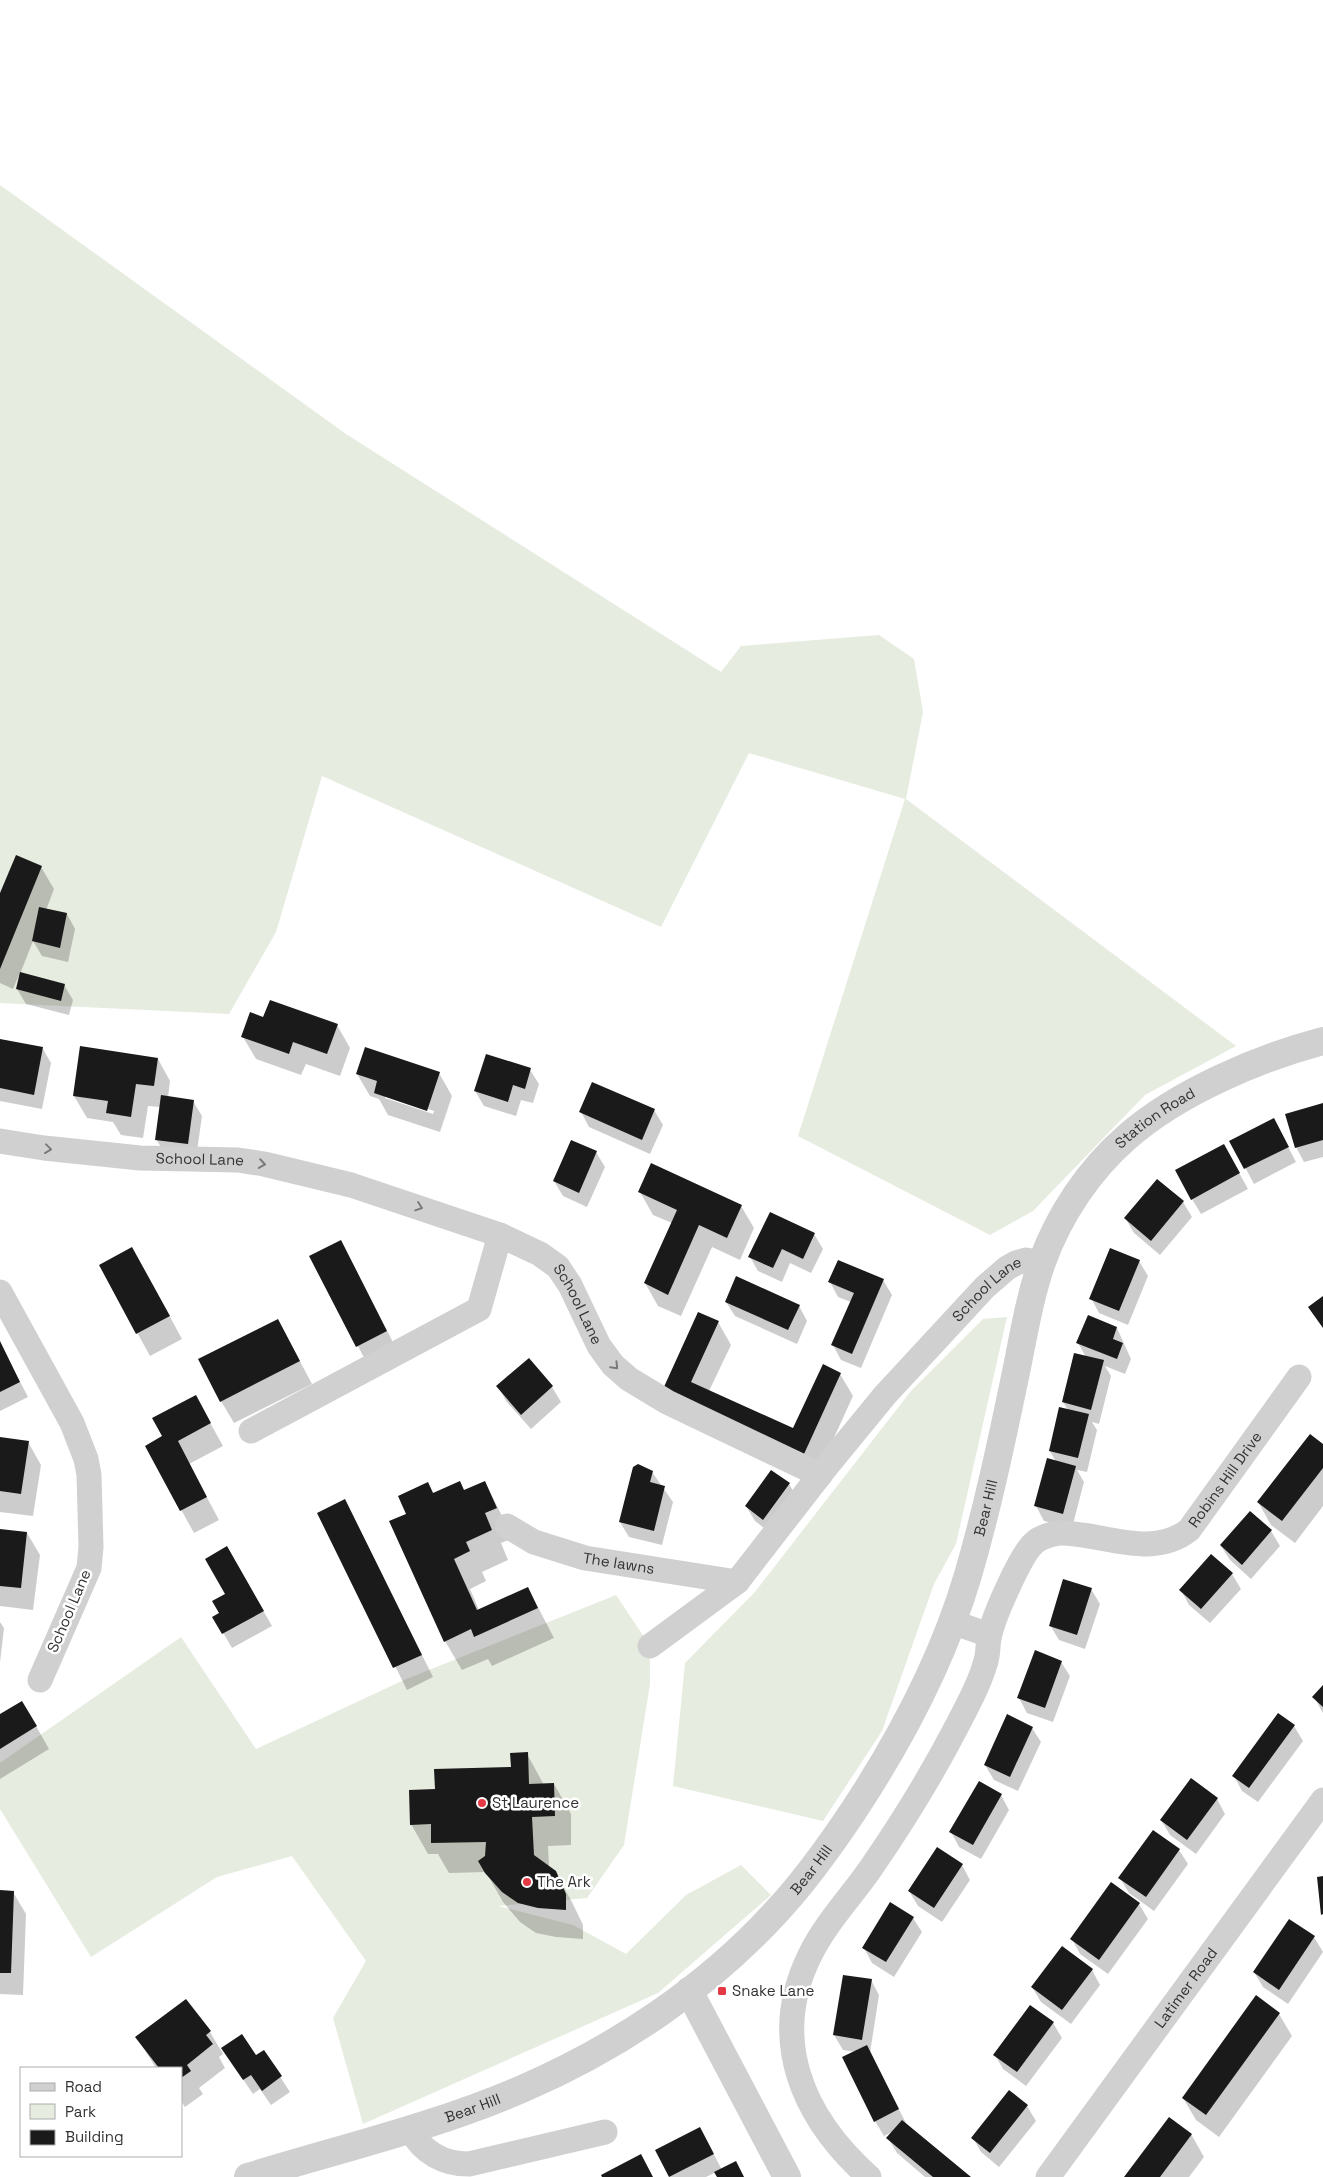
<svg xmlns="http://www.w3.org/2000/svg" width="1323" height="2177" viewBox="0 0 1323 2177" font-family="'Space Grotesk',sans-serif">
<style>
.green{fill:#e6ecdf}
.shadow{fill:#0003;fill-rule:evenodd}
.building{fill:#1a1a1a}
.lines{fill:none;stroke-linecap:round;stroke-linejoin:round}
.minor{stroke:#d0d0d0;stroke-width:25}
.tertiary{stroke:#d0d0d0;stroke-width:28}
.oneway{stroke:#7a7a7a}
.poi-dot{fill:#e63946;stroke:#fff;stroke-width:2}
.labels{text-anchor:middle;stroke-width:5;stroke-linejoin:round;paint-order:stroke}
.street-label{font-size:15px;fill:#333;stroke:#fff}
.poi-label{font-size:15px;fill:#333;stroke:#fff;text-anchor:start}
</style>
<rect width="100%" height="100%" fill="#fff"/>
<path class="green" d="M0,185L346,434L721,672L741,646L879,635L914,659L923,712L906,799L1236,1046L1145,1095L1033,1211L990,1235L798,1136L905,799L749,753L661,927L322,776L276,932L229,1014L0,1003Z
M1007,1317L956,1544L934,1584L882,1731L823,1821L673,1786L685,1663L754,1593L911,1391L983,1319Z
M616,1595L650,1646V1684L624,1845L587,1898L498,1906L573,1925L626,1954L686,1895L741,1865L771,1895L658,1993L363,2124L333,2018L366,1961L292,1856L217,1877L91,1957L0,1809V1763L181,1637L256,1749L404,1680Z"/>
<path class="shadow" d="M41,867L54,889L46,910L67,914L75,929L68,962L42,956L33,941L20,974L64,985L73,1000L69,1015L26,1004L17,989L20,976L19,975L13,989L0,983V897Z
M264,1018L337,1025L350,1048L340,1076L306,1064L301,1075L256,1059L243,1037Z
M0,1040L43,1049L51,1063L42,1109L0,1101Z
M158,1059L170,1081L168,1097L193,1101L202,1116L196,1158L165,1154L156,1139L160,1107L148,1106L143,1138L121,1135L113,1122L87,1118L74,1096Z
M530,1070L539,1084L533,1103L521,1100L516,1116L484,1106L475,1091Z
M439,1073L452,1096L440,1132L388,1115L379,1099L370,1096L357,1074ZM385,1095L434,1111L433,1114L385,1098Z
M1323,1104V1157L1304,1162L1296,1147Z
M654,1110L663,1125L650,1154L589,1127L581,1112Z
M1274,1120L1296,1162L1254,1184L1231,1141Z
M596,1152L605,1167L587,1207L563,1196L554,1181Z
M1232,1160L1248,1189L1201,1214L1192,1199Z
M640,1192L741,1206L754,1228L740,1260L712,1247L681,1316L658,1306L645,1283L672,1223L653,1215Z
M1183,1202L1192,1217L1160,1255L1134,1233L1125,1218Z
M814,1234L823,1249L811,1273L790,1263L782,1282L758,1271L750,1257Z
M311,1257L353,1264L399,1354L370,1369Z
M1139,1261L1148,1276L1128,1325L1099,1313L1091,1298Z
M100,1265L145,1271L182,1339L150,1356Z
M883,1280L892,1295L861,1368L841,1360L833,1345L851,1302L838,1297L830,1282Z
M726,1302L799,1306L807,1321L797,1344L735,1316Z
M278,1320L312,1384L234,1423L221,1401Z
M718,1322L731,1345L709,1391L794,1430L840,1374L853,1396L817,1475L677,1411Z
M1117,1328L1131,1359L1125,1374L1105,1366L1111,1376L1099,1424L1092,1422L1097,1430L1087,1472L1077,1470L1084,1482L1072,1528L1044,1521L1036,1506L1056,1462L1050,1451L1068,1410L1063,1402L1086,1357L1078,1343Z
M0,1343L28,1397L0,1411Z
M528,1360L552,1387L561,1402L531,1429L506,1401L498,1386Z
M208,1419L223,1446L189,1464L219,1520L194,1533L146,1446Z
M0,1438L28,1442L41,1465L33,1516L0,1512Z
M1323,1445V1506L1295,1543L1271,1525L1258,1502Z
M652,1472L673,1502L662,1545L629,1537L620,1522Z
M485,1482L513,1538L501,1543L508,1560L482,1572L486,1581L470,1589L479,1610L528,1588L554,1638L492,1666L488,1659L462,1670L445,1641L408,1514L428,1483L434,1494L464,1492Z
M789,1484L798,1499L772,1534L755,1521L746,1506Z
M345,1501L433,1677L407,1690L319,1513Z
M0,1530L27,1533L40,1555L33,1610L0,1606Z
M1271,1531L1280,1546L1251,1579L1230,1560L1221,1546Z
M227,1548L272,1626L232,1648L214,1617L220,1614L226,1594Z
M1211,1556L1232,1574L1241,1589L1210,1623L1189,1605L1181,1590Z
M1091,1589L1100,1604L1085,1649L1059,1640L1050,1625Z
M0,1622L4,1628L0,1662Z
M1061,1662L1070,1676L1053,1722L1027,1713L1019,1698Z
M1323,1687V1713L1314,1697Z
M0,1715L36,1726L49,1749L0,1779Z
M1279,1715L1294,1726L1303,1741L1258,1802L1242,1791L1234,1776Z
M1032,1728L1041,1742L1018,1791L994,1780L985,1765Z
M527,1754L544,1785L554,1784L571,1814V1845L548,1846L549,1867L555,1872L572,1902L583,1925V1939L556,1937L536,1933L520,1922L503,1902L486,1872L449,1873L438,1854H428L411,1824L436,1791L512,1768Z
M1001,1795L1009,1810L981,1859L959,1847L951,1832Z
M1217,1799L1225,1814L1196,1854L1170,1835L1161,1820Z
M1179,1850L1188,1864L1154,1911L1129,1893L1120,1878Z
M962,1865L970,1880L942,1922L918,1906L909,1891Z
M0,1891L13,1892L26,1914L23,1995L0,1994Z
M1139,1904L1148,1919L1108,1974L1080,1954L1072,1939Z
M913,1918L922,1932L894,1977L872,1963L864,1948Z
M1290,1921L1314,1937L1323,1952L1288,2004L1263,1987L1254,1972Z
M1092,1970L1100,1985L1071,2024L1041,2002L1032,1987Z
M871,1980L879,1995L870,2053L907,2125L969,2177H925L897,2153L888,2138L894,2131L884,2136L875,2121L856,2052L843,2050L834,2035Z
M186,2000L210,2032L223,2054L219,2057L225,2068L199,2088L203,2094L185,2107L181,2101V2068H156L137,2038Z
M1030,2007L1053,2023L1062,2038L1026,2086L1003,2069L995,2055Z
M1279,2014L1292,2036L1219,2137L1196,2120L1183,2098Z
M264,2052L290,2092L271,2105L260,2089L253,2094L232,2063L256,2057Z
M1027,2106L1036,2121L999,2167L981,2152L973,2138Z
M1191,2134L1204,2157L1189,2177H1126Z
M708,2143L722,2170L736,2163L744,2177H718L716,2172L706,2177H670L656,2151Z"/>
<path class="building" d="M16,855L42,866L0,969V893Z
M39,907L67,913L60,948L32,941Z
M20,972L65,984L61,1001L16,989Z
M270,1000L338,1024L327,1054L293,1042L289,1054L241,1037L250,1012L263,1017Z
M0,1039L43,1047L34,1095L0,1088Z
M80,1046L158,1058L154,1086L136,1084L131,1117L106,1113L108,1101L73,1096Z
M365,1047L440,1072L427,1111L374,1093L377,1081L356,1074Z
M486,1054L531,1068L525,1089L513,1085L508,1102L474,1091Z
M592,1082L655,1109L642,1140L579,1112Z
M161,1095L194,1100L188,1144L155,1140Z
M1323,1103V1140L1295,1148L1285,1114Z
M1274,1118L1289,1147L1244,1169L1229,1141Z
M571,1140L597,1151L579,1193L553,1181Z
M1224,1144L1240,1173L1191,1200L1175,1170Z
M651,1163L742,1205L727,1238L699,1225L668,1295L644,1283L677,1210L638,1192Z
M1157,1179L1184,1201L1151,1241L1124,1218Z
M770,1212L815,1233L803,1259L782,1249L773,1268L748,1257Z
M341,1240L387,1331L356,1347L309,1256Z
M132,1247L170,1316L136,1334L99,1265Z
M1110,1248L1140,1260L1119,1311L1089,1299Z
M838,1260L884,1279L852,1354L831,1345L854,1293L828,1282Z
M736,1276L800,1305L788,1330L725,1302Z
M1323,1296V1328L1308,1307Z
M698,1312L719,1321L691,1382L793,1428L823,1364L841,1373L804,1454L663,1389Z
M1088,1315L1117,1327L1113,1339L1123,1343L1117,1359L1076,1343Z
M278,1319L300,1361L220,1402L198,1359Z
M0,1341L20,1382L0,1392Z
M1074,1353L1104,1360L1091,1410L1062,1402Z
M529,1358L553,1386L521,1415L496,1386Z
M196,1395L211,1423L178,1441L207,1497L180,1511L145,1446L162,1436L152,1418Z
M1059,1407L1089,1414L1078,1458L1049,1451Z
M1310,1434L1323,1444V1468L1282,1521L1257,1502Z
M0,1437L29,1441L21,1494L0,1491Z
M1047,1458L1076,1466L1063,1514L1034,1506Z
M638,1464L653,1471L650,1482L665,1486L654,1531L619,1522L633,1467Z
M771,1470L790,1483L763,1520L745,1506Z
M460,1481L464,1490L485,1481L497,1508L485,1513L492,1530L466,1542L470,1551L454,1559L477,1610L528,1587L538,1608L474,1637L471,1629L444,1642L389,1521L406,1514L398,1496L428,1482L433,1493Z
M345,1499L422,1655L393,1668L317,1513Z
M1250,1511L1272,1530L1242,1565L1220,1545Z
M0,1529L27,1532L21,1588L0,1586Z
M227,1546L264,1611L222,1634L212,1617L219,1613L212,1601L225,1594L205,1559Z
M1211,1554L1233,1573L1201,1609L1179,1590Z
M1063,1579L1092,1588L1077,1635L1049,1626Z
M1035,1650L1062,1661L1045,1708L1017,1698Z
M1323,1685V1707L1312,1697Z
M22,1701L37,1726L0,1749V1714Z
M1278,1713L1295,1725L1249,1788L1232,1776Z
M1007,1714L1033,1727L1010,1777L984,1765Z
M528,1752L529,1784L554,1783L555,1816L532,1817L534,1855L556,1871L566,1894V1910L538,1908L518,1903L502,1892L485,1873L478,1861L485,1856L486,1842L431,1843V1824L410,1825L409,1790L435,1789L434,1769L511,1767L510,1753Z
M1191,1778L1218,1798L1187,1840L1160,1820Z
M979,1781L1002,1794L973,1845L949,1832Z
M1153,1830L1180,1849L1146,1897L1118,1878Z
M937,1847L963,1864L934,1908L908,1891Z
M1323,1876V1914L1321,1915L1317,1877Z
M1111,1882L1140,1903L1099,1960L1070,1939Z
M0,1890L14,1891L11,1973H0Z
M890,1902L914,1917L886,1962L862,1948Z
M1289,1919L1315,1936L1279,1990L1253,1972Z
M1062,1946L1093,1969L1062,2010L1031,1987Z
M843,1975L872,1979L862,2040L833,2035Z
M1256,1995L1280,2013L1206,2115L1182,2098Z
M186,1999L211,2031L206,2035L213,2044L187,2065L191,2071L181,2078V2068H159L135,2037Z
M1030,2005L1054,2022L1017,2072L993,2055Z
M242,2034L256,2055L264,2050L282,2076L262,2091L251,2075L243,2080L221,2048Z
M867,2045L899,2109L874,2122L842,2057Z
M1009,2090L1028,2105L990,2153L971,2138Z
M1169,2117L1192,2134L1160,2177H1124Z
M902,2120L971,2177H933L886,2138Z
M700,2127L714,2154L669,2177L655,2150Z
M641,2154L653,2177H602L601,2175Z
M736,2161L744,2177H717L714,2172Z"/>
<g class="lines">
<g class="minor">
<path id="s1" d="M0,1141L44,1148L140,1158L238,1160L264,1164L351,1185L500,1235L540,1254L558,1267L570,1285L599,1346L613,1365L629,1379L667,1402L820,1475"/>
<path d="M0,1292L72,1423L86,1459L89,1475L91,1547L89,1568L40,1680"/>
<path d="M251,1431L479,1309L500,1235"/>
<path id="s2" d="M507,1526L534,1542L585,1558L737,1582"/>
<path d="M952,1622L989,1635"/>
<path id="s3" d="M650,1646L737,1582L826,1467L885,1395L985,1287L1007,1268L1016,1263L1026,1260L1042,1263"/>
<path d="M410,2129C422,2152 443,2164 469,2164L605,2132"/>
<path id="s4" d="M869,2177C803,2118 768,2040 810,1955C826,1922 853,1895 873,1865C904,1820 932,1774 957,1726C967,1706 979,1686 985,1664C989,1654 987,1644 990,1634C994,1616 1021,1554 1034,1543C1040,1537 1049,1535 1058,1533C1101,1532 1151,1560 1189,1530L1299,1377"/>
<path id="s5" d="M1048,2177L1323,1800"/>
</g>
<g class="tertiary">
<path d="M689,1991L787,2177"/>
<path id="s6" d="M248,2177C339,2149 434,2127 522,2089C617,2048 707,1988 777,1911C806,1880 830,1846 854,1810C902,1737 943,1660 968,1575C987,1510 1001,1444 1015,1377C1023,1339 1029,1299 1042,1262C1059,1215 1089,1170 1127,1137C1177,1093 1258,1058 1323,1041"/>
</g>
</g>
<defs><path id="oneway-chevron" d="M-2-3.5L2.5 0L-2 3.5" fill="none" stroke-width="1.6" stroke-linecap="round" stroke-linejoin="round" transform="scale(1.25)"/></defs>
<g class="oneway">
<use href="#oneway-chevron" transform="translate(48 1149) rotate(7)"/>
<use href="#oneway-chevron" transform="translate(262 1164) rotate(9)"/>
<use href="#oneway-chevron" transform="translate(419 1207) rotate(19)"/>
<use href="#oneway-chevron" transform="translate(615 1366) rotate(46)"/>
</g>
<g class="poi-dot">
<circle cx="482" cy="1803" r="5"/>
<circle cx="527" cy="1882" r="5"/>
<rect x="717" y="1986" width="10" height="10" rx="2.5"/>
</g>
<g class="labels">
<g class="street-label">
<text dy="5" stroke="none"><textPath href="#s6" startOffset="1499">Station Road</textPath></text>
<text dy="5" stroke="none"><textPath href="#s1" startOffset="201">School Lane</textPath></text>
<text dy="5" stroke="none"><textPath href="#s3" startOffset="494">School Lane</textPath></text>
<text dy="5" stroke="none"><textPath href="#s1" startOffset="621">School Lane</textPath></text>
<text dy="5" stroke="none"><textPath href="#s4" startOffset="945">Robins Hill Drive</textPath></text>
<text dy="5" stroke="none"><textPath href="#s6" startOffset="1060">Bear Hill</textPath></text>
<text dy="5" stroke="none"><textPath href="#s2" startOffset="119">The lawns</textPath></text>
<text transform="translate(69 1611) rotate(-67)" y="5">School Lane</text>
<text dy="5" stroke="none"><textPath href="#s6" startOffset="655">Bear Hill</textPath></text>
<text dy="5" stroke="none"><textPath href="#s5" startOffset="234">Latimer Road</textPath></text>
<text dy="5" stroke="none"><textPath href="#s6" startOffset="235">Bear Hill</textPath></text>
</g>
<g class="poi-label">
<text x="492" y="1808">St Laurence</text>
<text x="537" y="1887">The Ark</text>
<text x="732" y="1996">Snake Lane</text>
</g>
</g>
<rect x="20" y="2067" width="162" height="90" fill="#ffffff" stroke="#adadad"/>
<rect x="30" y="2083" width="25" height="8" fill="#d0d0d0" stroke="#adadad"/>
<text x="65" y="2092" font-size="15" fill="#333333">Road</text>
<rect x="30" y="2104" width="25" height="15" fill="#e6ecdf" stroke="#adadad"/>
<text x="65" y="2117" font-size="15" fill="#333333">Park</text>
<rect x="30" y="2130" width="25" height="15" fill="#1a1a1a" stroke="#adadad"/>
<text x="65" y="2142" font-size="15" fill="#333333">Building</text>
</svg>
